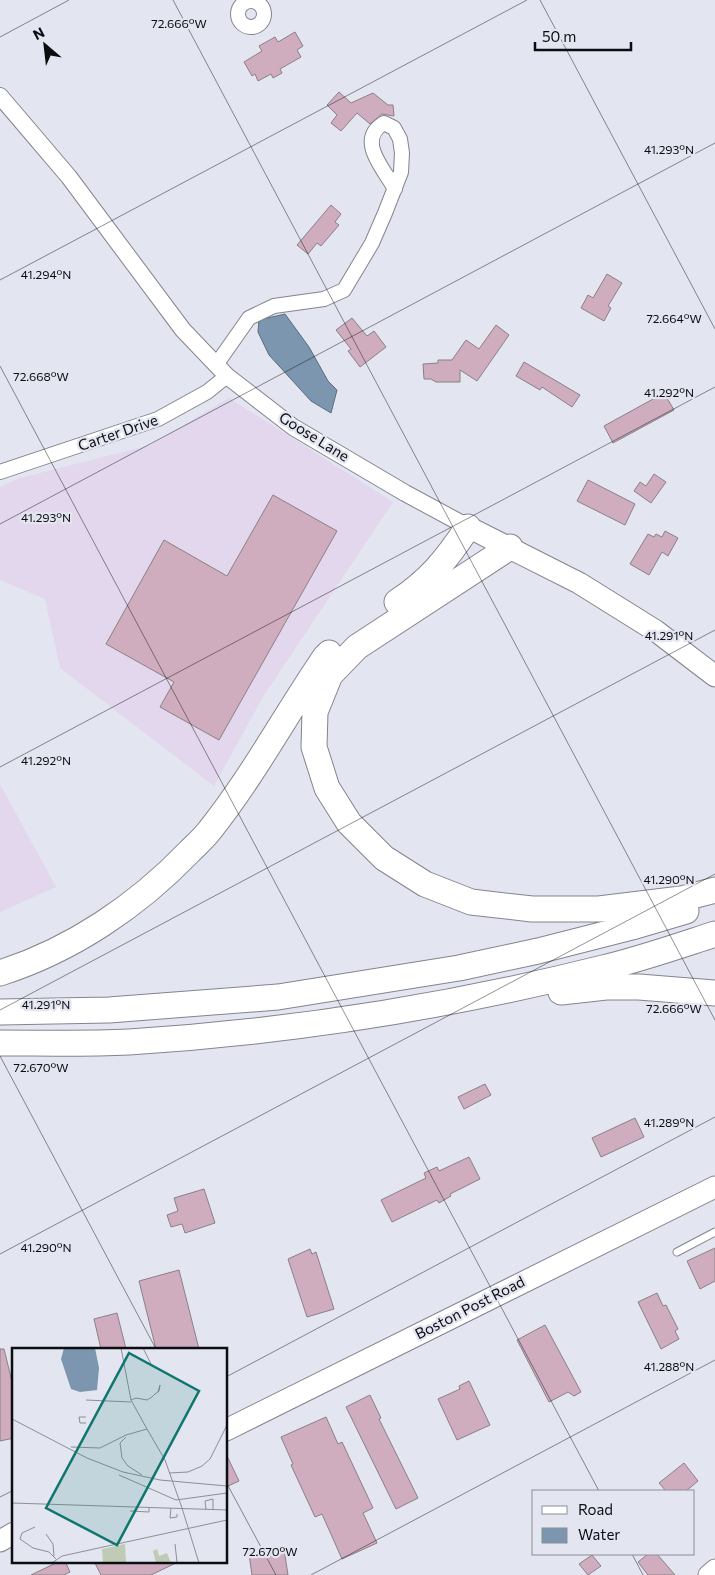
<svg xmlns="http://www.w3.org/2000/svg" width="715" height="1575" viewBox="0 0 715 1575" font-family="Commissioner,sans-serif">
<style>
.industrial{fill:#e2d7ec}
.water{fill:#7b96ae;stroke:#5a6d7f}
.building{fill:#d0adbe;stroke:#8a8085}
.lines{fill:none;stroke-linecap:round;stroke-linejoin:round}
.service-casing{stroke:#82858e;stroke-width:9}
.minor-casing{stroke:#82858e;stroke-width:16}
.tertiary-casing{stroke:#82858e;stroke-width:18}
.secondary-casing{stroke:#82858e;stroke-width:21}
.primary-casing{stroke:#82858e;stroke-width:23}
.motorway-casing{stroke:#82858e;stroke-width:27}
.service{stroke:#fff;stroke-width:7}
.minor{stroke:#fff;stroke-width:14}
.tertiary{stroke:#fff;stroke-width:16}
.secondary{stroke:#fff;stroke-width:19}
.primary{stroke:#fff;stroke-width:21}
.motorway{stroke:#fff;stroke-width:25}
.ticks{fill:none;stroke:#0c0d10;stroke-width:1;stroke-opacity:0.45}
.labels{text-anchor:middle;stroke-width:4.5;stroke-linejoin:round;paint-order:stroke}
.street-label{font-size:15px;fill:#0c0d10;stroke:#e3e5f0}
.inset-road{fill:none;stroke:#8d8f96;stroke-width:1}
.view{fill:#0f766e;fill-opacity:0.15;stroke:#0f766e;stroke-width:2.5}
.inset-edge{fill:none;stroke:#0c0d10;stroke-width:2.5}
.ticks-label{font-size:12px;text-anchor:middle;fill:#0c0d10;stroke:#e3e5f0;stroke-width:4.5;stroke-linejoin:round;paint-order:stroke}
</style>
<rect width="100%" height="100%" fill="#e3e5f0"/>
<path class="industrial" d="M229,398L393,502L264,695L214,786L60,668L45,599L0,580V487L20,478L151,445Z
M0,784L56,887L0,912Z"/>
<path class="water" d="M285,314L309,347L328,381L337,390L331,413L311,401L269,355L258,332L259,320Z"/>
<path class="building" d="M295,32L303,46L297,50L301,57L280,69L282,73L273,78L271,74L258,81L255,74L252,76L244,62L262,51L259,46L275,37L278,42Z
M339,92L351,103L373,93L388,105H393L394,116L382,114L370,124L357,113L341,131L331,123L337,115L327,105Z
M331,205L341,214L335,222L339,225L321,246L317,243L308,254L297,245Z
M607,274L622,283L608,306L611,308L604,321L581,308L588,295L593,298Z
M352,318L367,336L374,331L386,347L360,367L348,351L351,349L336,330Z
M496,325L509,335L477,381L460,370V382H436L431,379H424L423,364L438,363V360H452L466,340L479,349Z
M524,362L580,395L572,407L542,387L540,390L516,376Z
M664,393L674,410L613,443L604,426Z
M654,474L666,482L651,503L634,491L640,482L646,486Z
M588,480L635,504L625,525L577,501Z
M273,495L337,531L219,740L160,707L174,682L106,644L164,540L227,576Z
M665,531L678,538L668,556L662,552L649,575L630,564L648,534L654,537L656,534L662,537Z
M485,1084L491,1095L464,1109L458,1097Z
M635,1118L644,1137L601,1157L592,1138Z
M469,1157L480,1179L450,1194L451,1196L439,1203L437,1200L392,1222L381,1200L426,1178L424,1173L437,1167L439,1171Z
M204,1189L215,1223L185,1233L182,1224L171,1227L167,1215L178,1211L174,1198Z
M715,1248V1281L700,1289L687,1261Z
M310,1249L312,1254L316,1252L334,1309L307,1317L288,1259Z
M179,1270L199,1349H156L139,1281Z
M657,1293L663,1306L666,1305L678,1329L675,1331L679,1339L661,1349L638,1302Z
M117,1313L126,1349H101L94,1319Z
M545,1325L581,1392L574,1396L568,1392L549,1402L517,1340Z
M0,1349H4L14,1390V1438L0,1441Z
M469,1381L490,1425L457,1440L438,1399L460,1389L459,1386Z
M370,1395L381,1418L379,1419L418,1498L396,1509L346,1407Z
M326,1417L338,1444L342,1442L373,1508L363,1513L377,1543L342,1559L322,1514L315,1517L291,1465L293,1464L281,1437Z
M226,1454L239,1481L226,1487Z
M684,1463L698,1481L686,1491H666L659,1483Z
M284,1549L288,1575H252L249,1554Z
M648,1554H657L675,1575H648L638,1562Z
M592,1555L601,1566L588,1575L579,1564Z
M60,1561H65L70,1572L64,1575H31Z
M94,1561H180L151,1575H101Z"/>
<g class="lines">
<g class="service-casing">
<path id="service" d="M677,1252L715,1232"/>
</g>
<g class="minor-casing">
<path id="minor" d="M238 14a13 13 0 1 1 26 0a13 13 0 1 1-26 0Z
M216,365L249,318L274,306L324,299L344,290L372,243L385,213L401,172L402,153L400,139L394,128L384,123C356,140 383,168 395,189
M0,472L158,419L207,392L227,376"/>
</g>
<g class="tertiary-casing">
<path id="tertiary" d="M0,96L69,177L183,330L227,376L293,427L405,493L468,527"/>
</g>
<g class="secondary-casing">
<path id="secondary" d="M708,1575L715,1569"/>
</g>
<g class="primary-casing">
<path id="primary" d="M468,527L579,583L656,631L715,676
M226,1430L715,1187
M0,1541L14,1533"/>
</g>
<g class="motorway-casing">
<path id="motorway" d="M510,547L357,647L330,675L315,712L314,747L327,788L349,823L384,858L425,884L471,902L532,909H599L681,899L715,890
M397,602C430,580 446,560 468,527
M0,973C72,950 137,906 189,852C196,845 204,838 210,830C253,776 286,714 325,657L329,653
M561,992L606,987H639L715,993
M0,1012L109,1010L278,997L459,968L538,951L632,927L686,911
M0,1043C43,1043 86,1044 129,1042C289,1032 447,1007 603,968C641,959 678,946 715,934"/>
</g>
<use href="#service" class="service"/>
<use href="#minor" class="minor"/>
<use href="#tertiary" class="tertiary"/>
<use href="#secondary" class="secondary"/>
<use href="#primary" class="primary"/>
<use href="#motorway" class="motorway"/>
</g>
<path class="ticks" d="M173,0L715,1020M540,0L715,329M0,37L69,0M0,280L527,0M0,366L599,1491M0,524L715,143M0,767L715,387M0,1010L715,630M0,1056L156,1349M0,1254L715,874M226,1377L715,1117M226,1482L276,1575M0,1497L14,1490M632,1554L643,1575M311,1575L715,1360"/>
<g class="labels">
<g class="street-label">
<text transform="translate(118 433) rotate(-19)" y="5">Carter Drive</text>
<text transform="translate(314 437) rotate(32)" y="5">Goose Lane</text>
<text transform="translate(470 1308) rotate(-27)" y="5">Boston Post Road</text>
</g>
</g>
<g transform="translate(12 1348)">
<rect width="215" height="215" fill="#e3e5f0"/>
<path d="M113,196L114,215H91L90,201ZM145,201L147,208L155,205L159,215H144L141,203Z" fill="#bfcbb4"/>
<path d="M52,0H83L87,20L85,42L68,44L59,41L49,11Z" fill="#7b96ae"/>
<path class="inset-road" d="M109,0L119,52L135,81M131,0L140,18M74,52L119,54M119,52L124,50L135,52L140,49L143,46L146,44L147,43L148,37L146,44M74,69H67L68,75H74M0,71L75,110L111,124L148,132L215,138M135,81L153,112L170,160M114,89L108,95L110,110L116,118L130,127M59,99L88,100L114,87L135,81M157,125L176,124L190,118L198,111L215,77M107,127L164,152L215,145M0,155L215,162M159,160L158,170L165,169V166M170,160L187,215M194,161L193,153L201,151V161M118,163L137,164V160M23,179L10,185L8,191L21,200L37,204L44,211M34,186L41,196L42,208M163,196L165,214M40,215L50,208L215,172"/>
<path class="view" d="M117,5L187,43L105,197L34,160Z"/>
<rect width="215" height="215" class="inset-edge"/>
</g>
<g class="ticks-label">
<text x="179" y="28">72.666°W</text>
<text x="669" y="154">41.293°N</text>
<text x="46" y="279">41.294°N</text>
<text x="674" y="323">72.664°W</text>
<text x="41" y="381">72.668°W</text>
<text x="669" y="397">41.292°N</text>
<text x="46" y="522">41.293°N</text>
<text x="669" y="640">41.291°N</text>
<text x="46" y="765">41.292°N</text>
<text x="669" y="884">41.290°N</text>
<text x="46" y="1009">41.291°N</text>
<text x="674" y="1013">72.666°W</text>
<text x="41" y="1072">72.670°W</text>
<text x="669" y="1127">41.289°N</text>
<text x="46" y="1252">41.290°N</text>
<text x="669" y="1371">41.288°N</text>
<text x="270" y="1556">72.670°W</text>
</g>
<rect x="532" y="1490" width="162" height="65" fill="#e3e5f0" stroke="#8d8f96"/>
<rect x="542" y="1506" width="25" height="8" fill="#ffffff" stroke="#8d8f96"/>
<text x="578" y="1515" font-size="15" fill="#0c0d10">Road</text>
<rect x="542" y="1528" width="25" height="15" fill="#7b96ae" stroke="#8d8f96"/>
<text x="578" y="1540" font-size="15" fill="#0c0d10">Water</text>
<g transform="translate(45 45) rotate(332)" stroke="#e3e5f0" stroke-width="4" paint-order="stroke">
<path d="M0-4L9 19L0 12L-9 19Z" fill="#0c0d10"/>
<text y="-8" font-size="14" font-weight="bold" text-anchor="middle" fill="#0c0d10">N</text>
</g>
<path d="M535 42v8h96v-8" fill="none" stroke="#0c0d10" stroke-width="2.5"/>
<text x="542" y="42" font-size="15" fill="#0c0d10" stroke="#e3e5f0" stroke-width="4" paint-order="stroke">50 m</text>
</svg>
